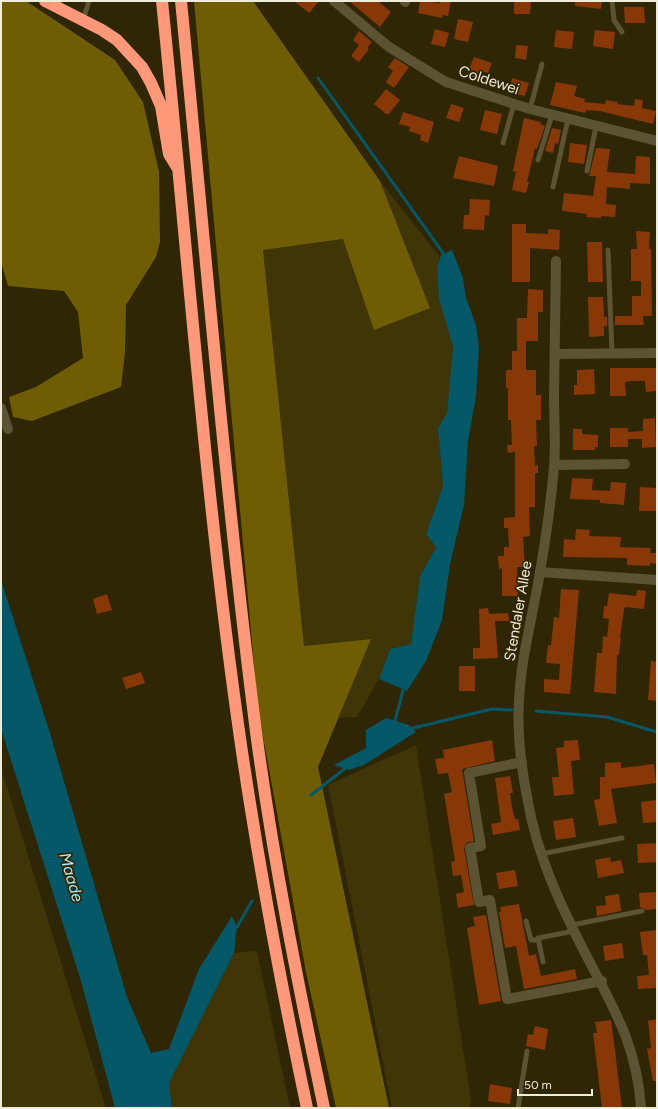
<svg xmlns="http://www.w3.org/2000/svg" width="658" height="1109" viewBox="0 0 658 1109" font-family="Figtree,sans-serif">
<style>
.green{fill:#3f3506}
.forest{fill:#6f5d04}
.water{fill:#055867}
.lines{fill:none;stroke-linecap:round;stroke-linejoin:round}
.stream{stroke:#055867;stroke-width:3}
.building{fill:#883806}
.lane{stroke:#5b5333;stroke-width:5}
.street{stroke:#5b5333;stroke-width:10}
.highway{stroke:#fe9879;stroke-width:12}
.labels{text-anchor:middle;stroke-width:3.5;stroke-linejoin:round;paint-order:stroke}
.street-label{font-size:15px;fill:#f0ecda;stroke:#2e2605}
.water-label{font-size:16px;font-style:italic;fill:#b1eaf8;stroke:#2e2605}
</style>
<rect width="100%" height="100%" fill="#2e2605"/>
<path class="green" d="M380,181L440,257L437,268L439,299L453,347L447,413L438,428L443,486L426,534L436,547L420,576L411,644L390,649L379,679L357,717L338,718L371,639L304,646L263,250L343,239L430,308Z
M416,745L471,1100L469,1108H392L328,785Z
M1,768L106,1108H1Z
M257,951L290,1108H172L168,1083L234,953Z"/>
<path class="forest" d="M1,1H26L115,60L143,102L159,172L160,242L156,257L126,305L125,352L121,387L32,421L13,417L9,397L36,387L83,358L78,312L64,291L8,286L1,262Z
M194,1H253L380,181L430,308L374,330L343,239L263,250L304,646L371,639L318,767L389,1108H336L306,972L258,709Z"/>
<path class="water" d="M452,250L463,278L466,298L476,325L479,348L476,396L468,441L464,505L450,564L442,620L426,661L407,691L379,679L390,649L411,644L420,576L436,547L426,534L443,486L438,428L447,413L453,347L439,299L437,268L441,255Z
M1,580L49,730L127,997L151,1053L169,1049L199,969L232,916L237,927L234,953L169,1083L172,1108H115L81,981L1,729Z
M386,718L409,725L416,732L364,765L349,770L334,765L366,748V730Z"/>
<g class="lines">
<path class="stream" d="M318,78L446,257
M536,711L607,717L657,732
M394,724L404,687
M409,729L492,709L512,710
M311,795L347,767
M237,927L252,901"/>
</g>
<path class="building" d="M294,1H319L309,13Z
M349,1H378L391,12L380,27Z
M420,1L440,3V1H451L448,16L443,15L442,18L418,13Z
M514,1H531L530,14H514Z
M575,1H602L601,9L575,6Z
M624,7H644L645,23H625Z
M458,19L473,22L468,42L454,39Z
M435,29L449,33L445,47L431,44Z
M556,30L574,32L572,49L554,47Z
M595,30L615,32L613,49L593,46Z
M359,31L372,42L367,48L369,49L359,62L351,56L359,45L353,40Z
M516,45L528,46L526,60L515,58Z
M474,57L492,63L488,73L481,71L478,80L466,76Z
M395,58L409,67L394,88L386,82L393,71L388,67Z
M512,78L529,83L525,96L509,92Z
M556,82L577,86L574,96L585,99L584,102L605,104L606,100L618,102L617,104L634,106L635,99L643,100L642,108L656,111L653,124L600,111L586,110L585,113L550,105Z
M386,89L400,100L389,114H386L374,104Z
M451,104L464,108L459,122L446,118Z
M485,110L502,114L497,134L480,130Z
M403,112L434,122L428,143L420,140L421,135L409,131L410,127L399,124Z
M524,118L541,122L540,124L545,126L537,149L535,148L527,182H529L526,193L512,190L516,172L513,171Z
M552,128L561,130L558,144L555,143L553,153L545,151Z
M570,143L587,145L584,164L568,162Z
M596,148L610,149L607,172L635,174L636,156L650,157V184L630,183V189L607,187L606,204L616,205L615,217L601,216V218L586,217L587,214L562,211L564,193L593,196L596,176H589Z
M459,156L498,166L494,186L453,178Z
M470,199L490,200L489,216L485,215L484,230L463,229L464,215H469Z
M512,224H526V233L548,234V229L560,230L559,250L530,248V282H512Z
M636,231L650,232L649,249H651L652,316H643L644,325H615V316H632V296H641V281H631V249H637Z
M587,242H602L603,282H588Z
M528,289L543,290V312H538V341H526V370H536V395H541V420H536L537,446H534L535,466L538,465V473H535V507H529L530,536L523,537L525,567H517L518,596H502V568L499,569L498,556H504V547H509L508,528H504V518L515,517V452L508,453L507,445H512L511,420H508V388H506V370H512V351H517V318H527Z
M588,297H603L604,317H607V326H604V336L589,337Z
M610,368H656L657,391L646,392L645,381H631L625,382L626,396H610Z
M594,369L595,394L574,395V385H577V370Z
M655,418L656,447L642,448V439H628V447H610V428H628V432L643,431V419Z
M573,429H582V434L598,435V447H595V450H573Z
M572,478L593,479L592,490L610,491L611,482L626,483L624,505L600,503V500L570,499Z
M640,487L656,488V511H639Z
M576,529L590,530L589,536L621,537L620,547L651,548L650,553H657V564L650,563V566L627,565V558L563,557L564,539L575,540Z
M561,589L579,590L570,694L544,692V679L559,680L560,664L546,663L548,645H551L554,617L559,618Z
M637,590L646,591L644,609L625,607L624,610L620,637L621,638L619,655H617L616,694L594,692L597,653H602L603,636L607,637L609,619L603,618L604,606H607L609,593L636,596Z
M107,594L112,610L97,614L93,599Z
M488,608L489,614L508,613L509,621H495L498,658L473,659V648H480L479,609Z
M651,661L657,662V701L648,700Z
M459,666H475V691H459Z
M141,672L145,683L126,689L122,678Z
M492,740L495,761L462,769L474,841L466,843L464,849L474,905L458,908L456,894L464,892L461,875L453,876L451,862L455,861L444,794L452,792L448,773L438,774L435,759L444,758L443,750Z
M578,740L580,760L571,761L574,794L554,796L552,777H559L556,748L564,747V741Z
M621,762V768L654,764L656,783L611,789L617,823L599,826L594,800L600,799V777H605V763Z
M510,776L513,793H510L512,808L515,819H518L520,830L493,835L491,824L501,822L495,778Z
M657,800V822L643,823L641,802Z
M573,818L576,837L556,840L553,821Z
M657,843V862L638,863L637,844Z
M610,857L611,862L621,860L624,873L598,878L595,860Z
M515,870L518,886L499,889L496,873Z
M657,892V909L646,910L640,907L639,893Z
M619,894L621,911L597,916L596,906L606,905L605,896Z
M519,904L529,956L536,954L541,976L575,969L577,979L524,989L516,946L505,948L499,912H501L500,907Z
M486,915L501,1001L479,1005L467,928L475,926L473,917Z
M657,930V988L638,989L637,976L649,975L647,955H643L640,932Z
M622,943L624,958L605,961L603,946Z
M657,1019V1081H653L647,1049L651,1048L648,1021Z
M611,1020L614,1043L622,1108H602L600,1091L593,1033H597L595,1022Z
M535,1026L548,1029L545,1050L526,1046L528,1034L533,1035Z
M490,1084L512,1088L510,1104L488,1101Z"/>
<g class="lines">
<path class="lane" d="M612,1L614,20L622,32
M83,20L89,1
M530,109L542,64
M503,143L514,104
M538,160L552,115
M587,171L596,126
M553,187L568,119
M608,250L612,353
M541,854L622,838
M526,921L531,940H539
M572,925L642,911
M543,962L538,938L574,931
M518,1108L527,1051"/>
<path class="street" d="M334,1L389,47L446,82L530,109L657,141
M405,2V1
M556,261C555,306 555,352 554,397C554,420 556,444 554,467C551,502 546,537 540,572C533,615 521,657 519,701C517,732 522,772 528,802C537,854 559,902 583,949C611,1004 637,1043 641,1108
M555,354L657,353
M1,408L8,429
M554,465L625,464
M540,572L657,580
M522,762L469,773L481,846L470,848L479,902L490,900L507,999L602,981"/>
<path class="highway" d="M45,1L102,30L117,40L142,67L151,83L161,106L169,154L177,167
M162,1C187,247 205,493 240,738C258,862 281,985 307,1108
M181,1C205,245 225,489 256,732C273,859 298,984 324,1108"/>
</g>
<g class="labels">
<g class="street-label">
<text transform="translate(489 80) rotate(18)" y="5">Coldewei</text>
<text transform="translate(518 611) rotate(-80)" y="5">Stendaler Allee</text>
</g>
<g class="water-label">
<text transform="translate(72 877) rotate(74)" y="6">Maade</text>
</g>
</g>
<rect width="658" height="1109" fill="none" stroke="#f0ecda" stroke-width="4"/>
<path d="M518 1089v6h74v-6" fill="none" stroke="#f0ecda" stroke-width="2"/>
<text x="524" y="1089" font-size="12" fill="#f0ecda" stroke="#2e2605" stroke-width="3" paint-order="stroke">50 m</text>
</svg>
